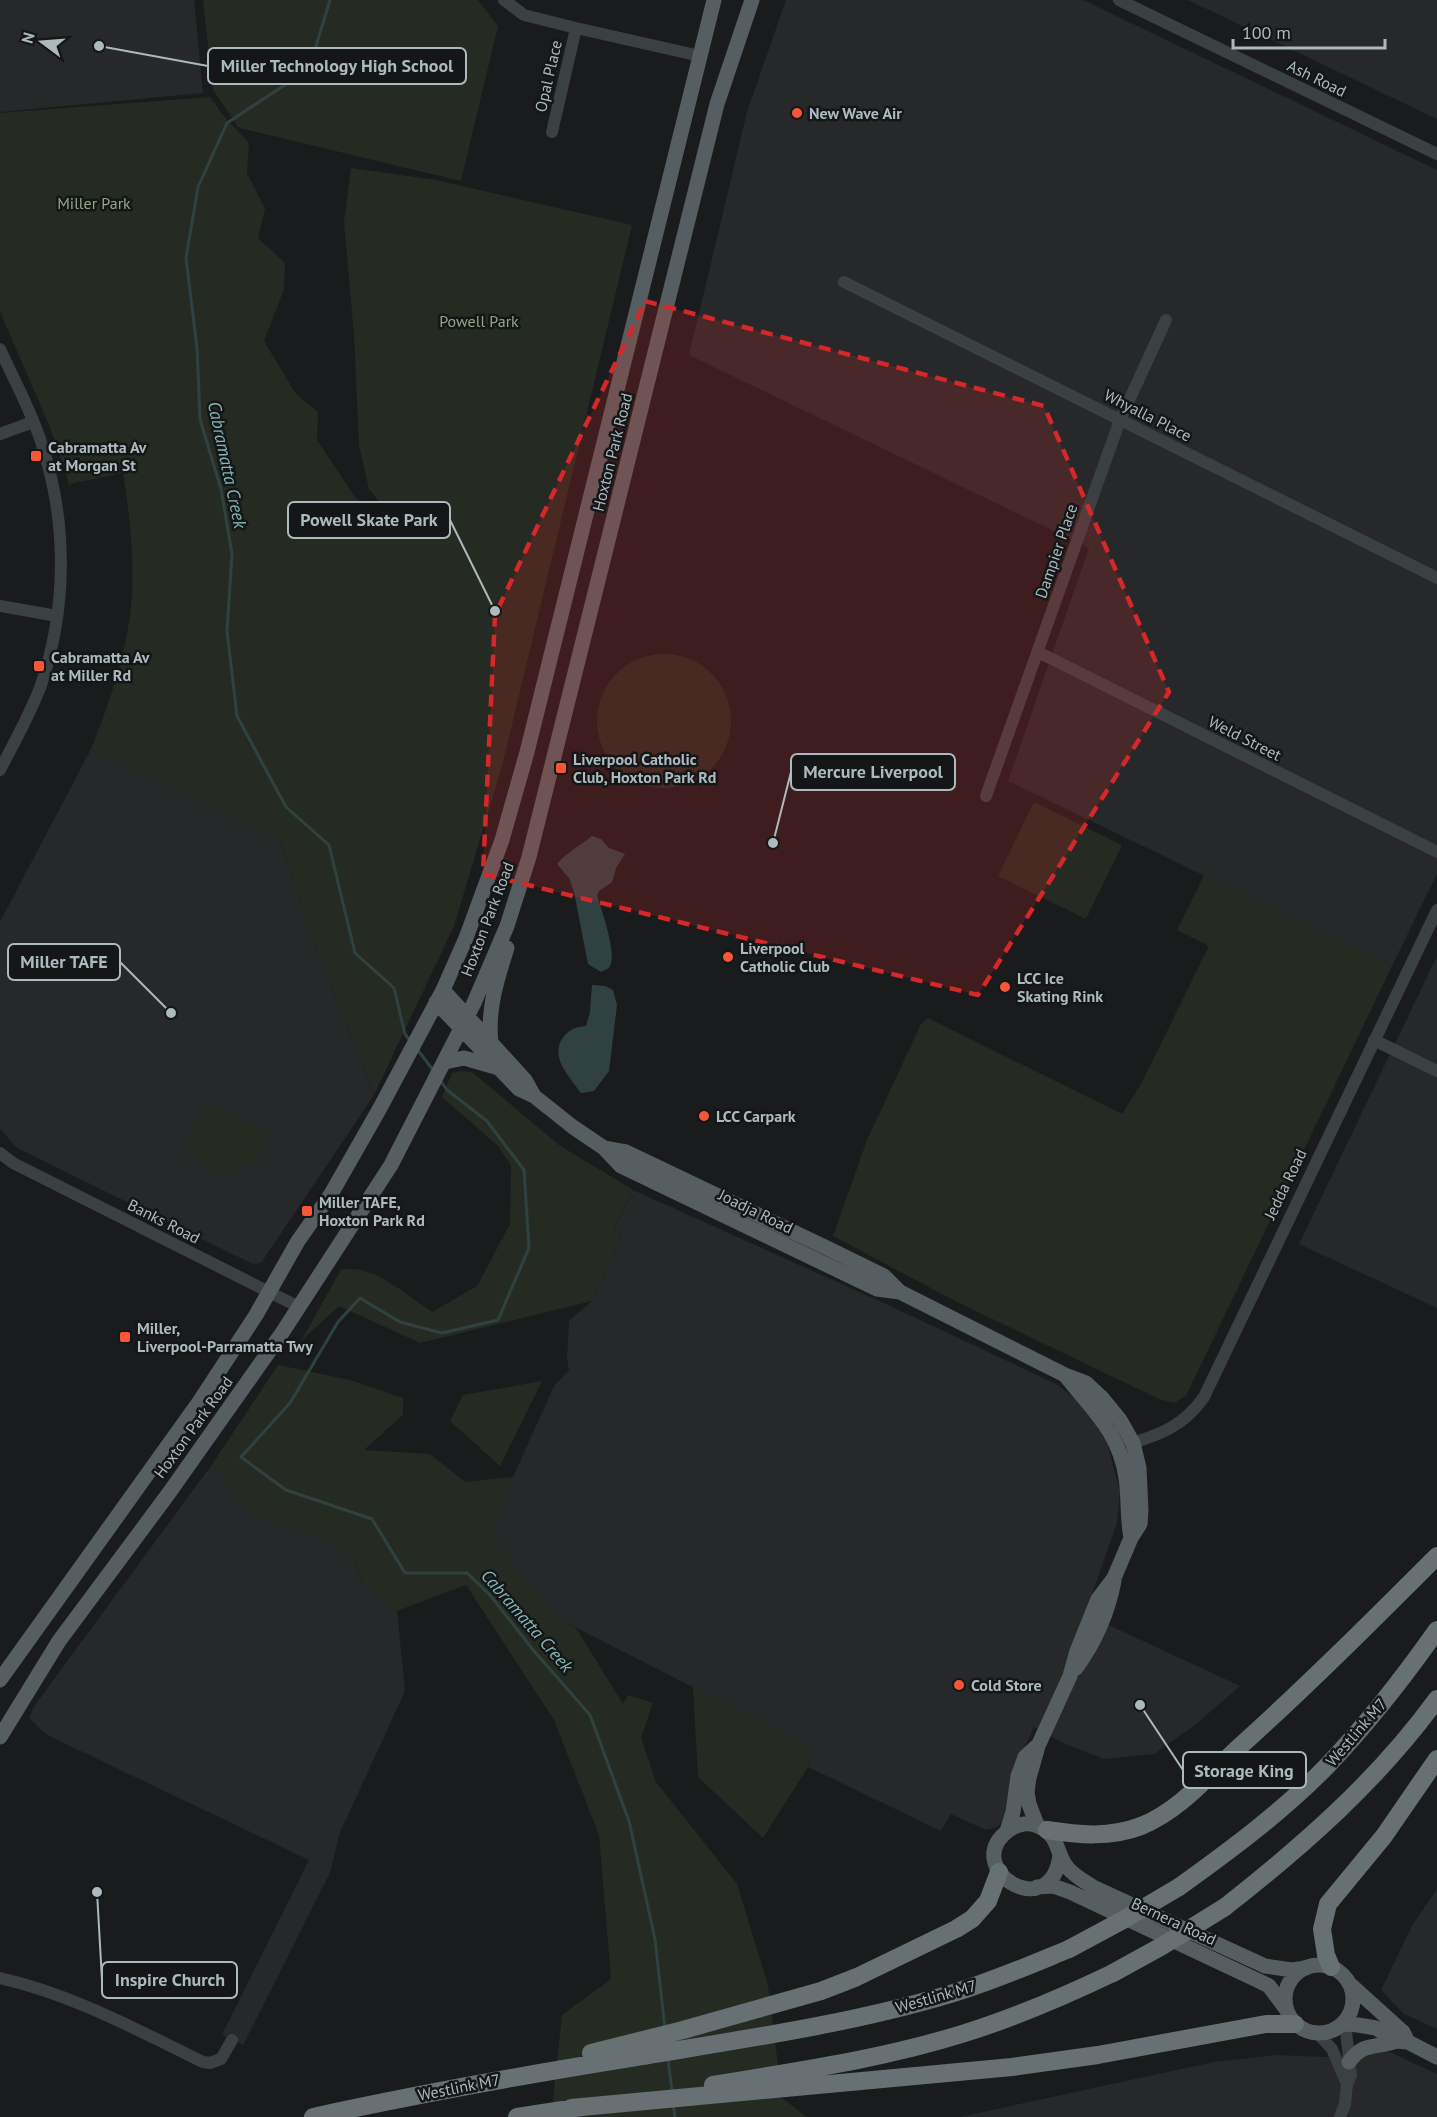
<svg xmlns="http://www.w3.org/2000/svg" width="1437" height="2117" viewBox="0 0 1437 2117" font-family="'PT Sans',sans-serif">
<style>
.built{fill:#26282a}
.green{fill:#252b22}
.water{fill:#2f4241}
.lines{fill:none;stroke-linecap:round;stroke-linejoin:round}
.stream{stroke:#2f4241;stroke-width:3}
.minor{stroke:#3b4042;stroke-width:12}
.major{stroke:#575e61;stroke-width:15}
.highway{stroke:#677073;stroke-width:18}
.highway-bridge{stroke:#677073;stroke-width:18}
.marked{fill:#d62828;fill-opacity:0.2;stroke:#d62828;stroke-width:4.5;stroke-dasharray:12 8;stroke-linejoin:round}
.poi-dot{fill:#f85637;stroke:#151618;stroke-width:2}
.labels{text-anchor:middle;stroke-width:5;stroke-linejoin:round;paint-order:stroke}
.street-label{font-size:16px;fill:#acb9bd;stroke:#151618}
.poi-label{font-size:16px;font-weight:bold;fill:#acb9bd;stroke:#151618;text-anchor:start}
.park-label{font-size:16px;fill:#93a883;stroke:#151618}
.water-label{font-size:18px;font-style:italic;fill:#83b8b6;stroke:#151618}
.leader{fill:none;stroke:#acb9bd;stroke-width:2}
.callout-dot{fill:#acb9bd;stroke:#151618;stroke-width:2}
.callout{fill:#151618;stroke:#acb9bd;stroke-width:2}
.callout-label{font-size:18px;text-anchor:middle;font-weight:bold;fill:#acb9bd}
</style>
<rect width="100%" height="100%" fill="#1a1b1d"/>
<path class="built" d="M0,0H194L203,93L0,112Z
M786,0H1083L1437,170V874L1392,966L1008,781L1089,548L689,355L747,112Z
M1188,0H1437V119Z
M91,749L280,840L309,930L374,1095L261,1263L253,1264L17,1148L0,1129V922Z
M1437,956V1308L1299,1244Z
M633,1190L886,1304L1056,1384L1076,1399L1096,1423L1108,1445L1120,1492L1117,1523L1085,1614L1240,1686L1195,1725L1154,1754L1104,1759L1061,1742L1034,1727L1015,1769L1008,1808L1002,1822L997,1827L986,1830L951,1814L941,1831L808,1767L809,1746L559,1619L491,1538L513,1477L554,1386L569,1370L567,1359L569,1321L592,1301L622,1235L614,1230Z
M213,1463L239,1500L262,1519L318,1536L353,1558L363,1584L397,1611L405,1691L339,1835L330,1873L243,2045L222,2035L309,1860L47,1735L29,1718L35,1705Z
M1437,1889V2029L1404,2014L1381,1990L1413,1924Z
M1390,2052L1437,2074V2117H960L1214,2062L1276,2055L1324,2057Z"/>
<path class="green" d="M203,0H478L498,26L461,181L239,128L213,90Z
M210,97L223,115L249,143L247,173L265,209L258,238L285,263L284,289L264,341L296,394L318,412L317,440L355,497L403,533L369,489L359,445L354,335L344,222L351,168L436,180L632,225L502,766L454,926L374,1095L309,930L280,840L91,749C111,699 129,647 132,593C134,553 129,512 123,473L69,484L50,427L0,312V113Z
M597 721a67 67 0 1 1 134 0a67 67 0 1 1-134 0Z
M1034,802L1122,845L1086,919L998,876Z
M1204,875L1392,966L1186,1396L1174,1403L1159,1399L959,1303L833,1236L867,1140L921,1024L928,1018L1122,1114L1141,1084L1209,946L1177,930Z
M461,1071L472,1072L559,1145L633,1190L614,1229L622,1235L592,1301L420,1343L339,1306L301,1341L341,1270C373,1263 406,1295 432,1312L477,1286L510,1224L511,1165L498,1146L442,1097L452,1073Z
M206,1102L270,1133L255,1163C243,1163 235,1174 223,1173L221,1177L201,1167L204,1162L182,1151Z
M278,1365L350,1380L403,1398V1415L364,1450L430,1454L465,1482L513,1477L492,1538L559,1619L576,1628L623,1704L628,1695L653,1703L641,1738L656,1782L737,1884L768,1985L782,2098L807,2117H551L562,2015L611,1979L599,1835L554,1720L466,1585L397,1611L363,1584L353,1558L318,1536L262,1519L239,1500L213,1463Z
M542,1381L500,1466L450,1421L463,1395Z
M693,1687L810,1746L808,1767L763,1838L698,1777Z"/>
<path class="water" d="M592,836L601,839L609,848L625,854L616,868L612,882L599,891L597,895C602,912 615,947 611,963C610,969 605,970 601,972L588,964L574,892L569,878L557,864C567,852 580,846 592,836Z
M592,985L605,986L613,990L617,1005L609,1071L594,1091L581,1093C570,1077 550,1058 562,1039C569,1029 575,1027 586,1026L590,1012Z"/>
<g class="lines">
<path class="stream" d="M330,0L309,69L227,123L198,187L186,258L197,348L200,419L221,489L232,554L227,631L237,716L286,807L329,845L355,953L394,988L405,1034L411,1042
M417,1049L433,1070
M440,1080L447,1090L487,1121L524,1170L529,1248L498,1320L442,1333L400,1322L360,1298L338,1322L290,1403L241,1457L286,1490L372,1519L405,1573H467L490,1595L534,1651L590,1715L629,1821L655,1939L665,2029
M668,2059L672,2091
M673,2104L675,2117"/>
<path class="minor" d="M504,0L524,15L576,28L700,56
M1119,0L1437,154
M552,132L576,28
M844,282L1437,578
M0,349C14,380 32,412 42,445C68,524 67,610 40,688C29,716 14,743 0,770
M0,434L33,422
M0,606L57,616
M1038,652L1437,852
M986,796L1120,420L1166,320
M1374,1040L1437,1071
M0,1153L13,1163L299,1307
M1126,1445C1159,1435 1183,1427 1204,1397L1437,910
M0,1978C72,1994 137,2030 203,2062L210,2063L221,2059L232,2040
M1318,2034L1332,2049L1347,2084
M1340,2117L1345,2104L1347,2084L1351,2075L1346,2032L1342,2025"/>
<path class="major" d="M443,990L525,1080L534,1096
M436,1002L519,1089L534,1096L573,1127L604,1148L621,1166L877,1289L900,1292L1065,1375L1086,1383L1102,1398L1120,1420L1133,1443L1139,1468L1141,1510L1140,1524L1131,1538L1114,1578L1098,1599L1077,1651L1070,1676L1038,1746L1029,1778L1027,1792L1029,1804L1037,1825
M491,1043C487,1010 497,979 507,948
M445,1062L464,1058L499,1068
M604,1148L626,1152L827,1248L884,1276L900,1292
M1065,1375C1092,1410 1119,1431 1126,1478C1129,1498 1127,1518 1131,1538
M1076,1668C1095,1642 1108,1612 1114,1581
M0,1680L199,1402L256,1315L298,1241L331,1194L380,1108L443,990L466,938L502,840L527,752L714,0
M0,1737L59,1641L169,1493L282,1333L391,1165L474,1003L507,926L529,857L717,104L752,0
M1007,1831L1013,1812L1018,1776L1025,1757L1037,1746
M1060,1855C1051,1927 958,1867 1009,1830C1018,1823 1030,1822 1040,1827C1059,1835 1056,1854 1067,1867C1074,1876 1084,1881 1093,1887L1265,1966L1292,1970L1306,1968
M1037,1887L1053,1886L1070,1892L1259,1981L1269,1986L1286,2009
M1285 1999a34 34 0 1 1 68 0a34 34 0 1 1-68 0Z
M1351,1985L1403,2032L1408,2042
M1343,2024L1358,2025L1376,2028L1396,2041L1408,2042L1437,2057
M1349,2062C1364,2041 1376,2049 1396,2041"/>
<path class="highway" d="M1047,1830C1079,1835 1110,1838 1141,1826C1179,1811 1208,1776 1237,1749C1306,1687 1371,1622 1437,1556
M1179,1887C1232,1849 1283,1811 1328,1765C1368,1723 1404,1677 1437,1630
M1225,1907C1304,1845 1378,1780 1437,1699
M1331,1967L1326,1955L1322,1929L1328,1904L1384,1836L1437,1759
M591,2053L683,2030L821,1991L857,1977L956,1929L972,1919L988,1901L999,1872
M713,2085C797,2071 883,2059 965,2033C1016,2017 1065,1996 1113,1973
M571,2108L1012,2067L1098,2055L1266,2024H1295
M313,2117C418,2094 524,2075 630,2058C737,2040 846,2025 950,1994C991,1982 1030,1965 1069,1949
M517,2117L582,2107"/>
<path class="highway-bridge" d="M1069,1949L1123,1920L1179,1887
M1113,1973L1162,1946L1225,1907"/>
</g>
<path class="marked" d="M645,301L1044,406L1169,692L978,995L483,874L495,615Z"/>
<g class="poi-dot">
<circle cx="797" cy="113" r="6"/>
<rect x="30" y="450" width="12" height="12" rx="3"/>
<rect x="33" y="660" width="12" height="12" rx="3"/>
<rect x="555" y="762" width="12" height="12" rx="3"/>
<circle cx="728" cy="957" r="6"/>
<circle cx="1005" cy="987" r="6"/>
<circle cx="704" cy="1116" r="6"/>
<rect x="301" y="1205" width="12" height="12" rx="3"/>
<rect x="119" y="1331" width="12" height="12" rx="3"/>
<circle cx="959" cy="1685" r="6"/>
</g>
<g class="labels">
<g class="street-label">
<text transform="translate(548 76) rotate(-77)" y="6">Opal Place</text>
<text transform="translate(1317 78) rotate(26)" y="6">Ash Road</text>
<text transform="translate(1148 415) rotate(27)" y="6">Whyalla Place</text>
<text transform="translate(612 452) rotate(-76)" y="6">Hoxton Park Road</text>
<text transform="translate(1056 551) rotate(-71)" y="6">Dampier Place</text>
<text transform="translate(1245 738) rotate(27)" y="6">Weld Street</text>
<text transform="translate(487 919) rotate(-69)" y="6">Hoxton Park Road</text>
<text transform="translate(1285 1184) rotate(-64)" y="6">Jedda Road</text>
<text transform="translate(756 1211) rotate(26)" y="6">Joadja Road</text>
<text transform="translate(164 1221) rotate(27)" y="6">Banks Road</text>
<text transform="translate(193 1427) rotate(-54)" y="6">Hoxton Park Road</text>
<text transform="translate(1356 1732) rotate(-49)" y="6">Westlink M7</text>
<text transform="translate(1174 1921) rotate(25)" y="6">Bernera Road</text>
<text transform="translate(936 1996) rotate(-16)" y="6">Westlink M7</text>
<text transform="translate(459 2087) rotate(-11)" y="6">Westlink M7</text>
</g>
<g class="poi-label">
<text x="809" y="119">New Wave Air</text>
<text x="48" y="453">Cabramatta Av<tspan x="48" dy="18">at Morgan St</tspan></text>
<text x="51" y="663">Cabramatta Av<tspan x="51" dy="18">at Miller Rd</tspan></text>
<text x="573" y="765">Liverpool Catholic<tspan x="573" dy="18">Club, Hoxton Park Rd</tspan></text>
<text x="740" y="954">Liverpool<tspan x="740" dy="18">Catholic Club</tspan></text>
<text x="1017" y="984">LCC Ice<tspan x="1017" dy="18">Skating Rink</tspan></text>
<text x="716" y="1122">LCC Carpark</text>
<text x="319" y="1208">Miller TAFE,<tspan x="319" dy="18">Hoxton Park Rd</tspan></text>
<text x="137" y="1334">Miller,<tspan x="137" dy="18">Liverpool-Parramatta Twy</tspan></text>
<text x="971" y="1691">Cold Store</text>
</g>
<g class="park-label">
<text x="94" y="209">Miller Park</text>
<text x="479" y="327">Powell Park</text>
</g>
<g class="water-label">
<text transform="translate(227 465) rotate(78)" y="6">Cabramatta Creek</text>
<text transform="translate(527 1621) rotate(49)" y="6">Cabramatta Creek</text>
</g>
</g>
<path class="leader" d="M99 46L208 66M495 611L450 520M773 843L791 772M171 1013L120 962M1140 1705L1183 1770M97 1892L102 1980"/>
<g class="callout-dot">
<circle cx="99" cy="46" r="6"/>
<circle cx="495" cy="611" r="6"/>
<circle cx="773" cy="843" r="6"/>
<circle cx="171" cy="1013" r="6"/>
<circle cx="1140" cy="1705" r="6"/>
<circle cx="97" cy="1892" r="6"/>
</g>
<g class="callout">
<rect x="208" y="48" width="258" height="36" rx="6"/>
<rect x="288" y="502" width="162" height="36" rx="6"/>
<rect x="791" y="754" width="164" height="36" rx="6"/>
<rect x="8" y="944" width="112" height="36" rx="6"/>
<rect x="1183" y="1752" width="123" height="36" rx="6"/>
<rect x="102" y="1962" width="135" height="36" rx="6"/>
</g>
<g class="callout-label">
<text x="337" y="72">Miller Technology High School</text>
<text x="369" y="526">Powell Skate Park</text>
<text x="873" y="778">Mercure Liverpool</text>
<text x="64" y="968">Miller TAFE</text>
<text x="1244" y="1777">Storage King</text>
<text x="170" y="1986">Inspire Church</text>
</g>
<g transform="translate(42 42) rotate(286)" stroke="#151618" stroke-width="4.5" paint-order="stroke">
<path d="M0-4.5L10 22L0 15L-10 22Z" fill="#acb9bd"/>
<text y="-9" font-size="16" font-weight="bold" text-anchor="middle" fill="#acb9bd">N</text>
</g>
<path d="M1233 39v9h152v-9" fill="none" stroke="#acb9bd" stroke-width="3"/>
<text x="1242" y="39" font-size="18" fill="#acb9bd" stroke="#151618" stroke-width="4.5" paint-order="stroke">100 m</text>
</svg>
